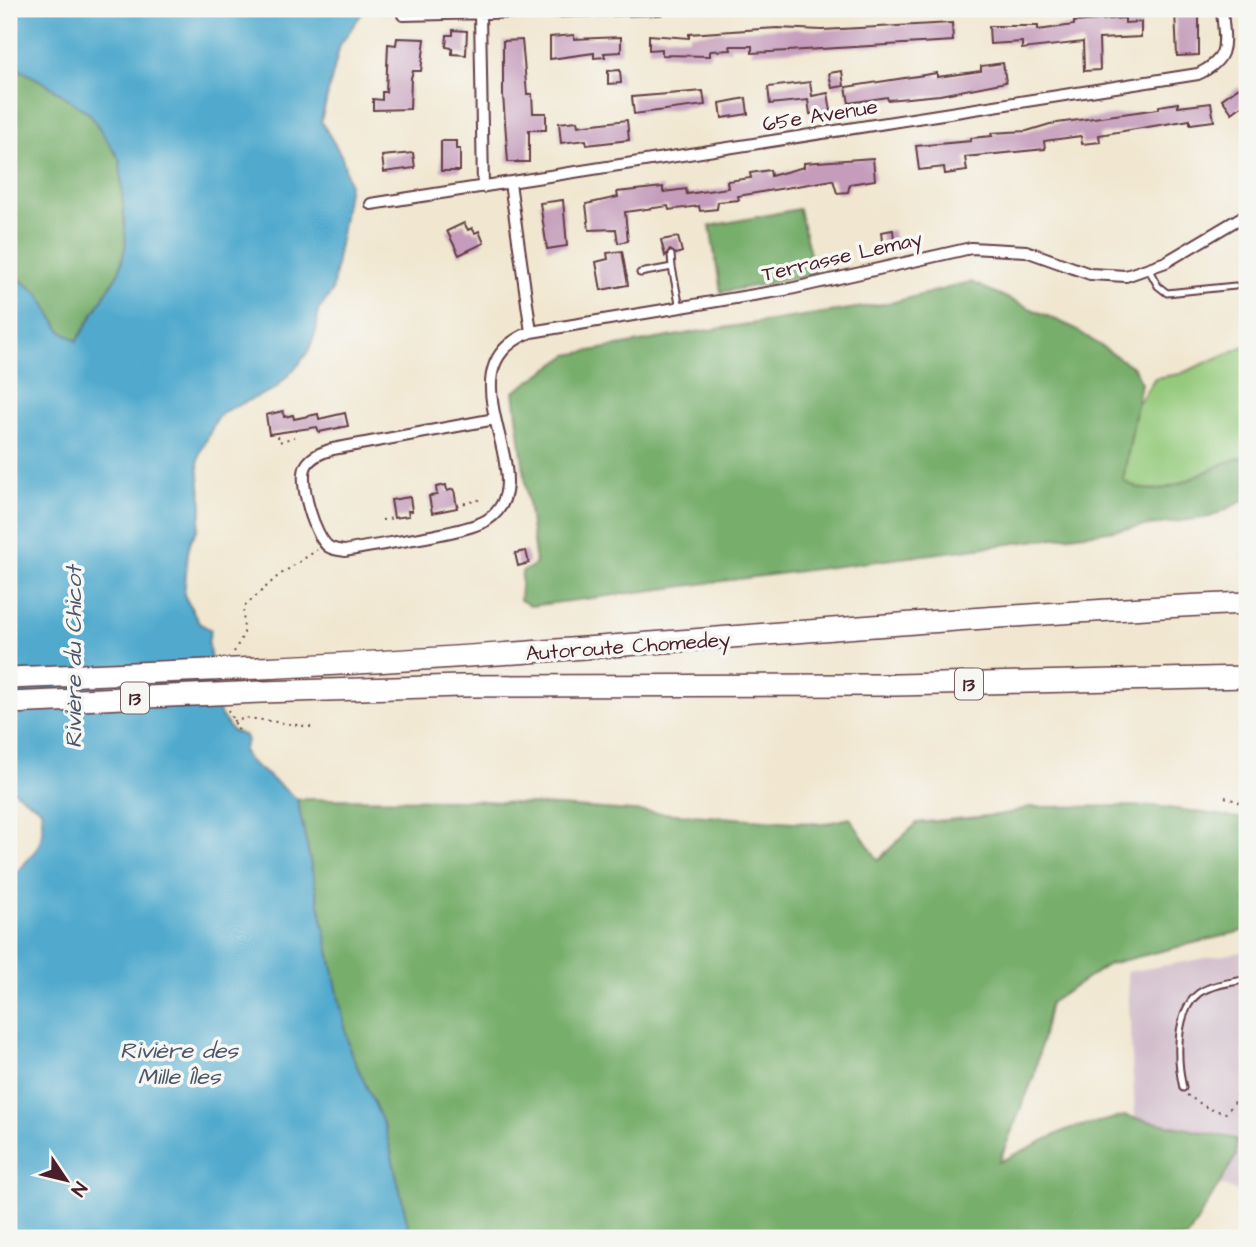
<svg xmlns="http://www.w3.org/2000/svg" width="1256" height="1247" viewBox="0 0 1256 1247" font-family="'Architects Daughter',sans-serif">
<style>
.industrial{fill:#d1bdcb}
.green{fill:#94ca7c;stroke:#6f7454;stroke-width:2}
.forest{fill:#77ae6c;stroke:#60664c;stroke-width:2}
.water{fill:#51aace;stroke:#4e647c;stroke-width:2}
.building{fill:#c59cbb}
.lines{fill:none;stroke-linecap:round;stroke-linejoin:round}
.lane-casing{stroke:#633d44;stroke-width:9}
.street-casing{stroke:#633d44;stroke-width:14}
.highway-casing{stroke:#633d44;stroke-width:24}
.path{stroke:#633d44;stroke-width:2;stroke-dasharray:2 5;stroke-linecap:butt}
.lane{stroke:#fff;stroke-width:5}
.street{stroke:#fff;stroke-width:10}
.highway{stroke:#fff;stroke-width:21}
.highway-bridge-casing{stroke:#633d44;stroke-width:24;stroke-linecap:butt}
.highway-bridge{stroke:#fff;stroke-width:21}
.labels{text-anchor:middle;stroke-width:7;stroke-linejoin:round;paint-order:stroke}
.shield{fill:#f6f6f2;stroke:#7e6067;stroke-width:2}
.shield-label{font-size:19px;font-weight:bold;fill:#4a1f2b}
.street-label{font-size:21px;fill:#4a1f2b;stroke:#f6f6f2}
.water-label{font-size:23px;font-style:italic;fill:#4d576c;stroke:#f6f6f2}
</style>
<rect width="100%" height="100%" fill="#f6f6f2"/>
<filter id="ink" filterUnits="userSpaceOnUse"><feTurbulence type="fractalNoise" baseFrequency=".0143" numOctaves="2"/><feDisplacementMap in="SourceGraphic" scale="14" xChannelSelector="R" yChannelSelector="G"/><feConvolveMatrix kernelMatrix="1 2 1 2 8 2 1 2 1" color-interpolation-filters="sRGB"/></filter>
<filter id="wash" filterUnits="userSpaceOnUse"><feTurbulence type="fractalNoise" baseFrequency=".00686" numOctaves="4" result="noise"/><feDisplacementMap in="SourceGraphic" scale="28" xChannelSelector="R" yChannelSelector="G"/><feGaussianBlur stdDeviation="1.57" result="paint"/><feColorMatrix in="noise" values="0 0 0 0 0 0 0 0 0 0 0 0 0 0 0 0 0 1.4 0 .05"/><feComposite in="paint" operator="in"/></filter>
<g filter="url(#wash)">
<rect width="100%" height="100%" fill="#f1e7d0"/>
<path class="industrial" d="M1247,951V1196L1137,1150L1127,972Z"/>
<path class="green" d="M1247,345V457C1207,462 1162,510 1123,480L1137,405L1155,378L1180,374Z"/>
<path class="forest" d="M9,64L47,84L90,114L120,160L126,244L120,270L77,341L61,331L39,294L9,271Z
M799,209L815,275L721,292L710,226Z
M971,282L1072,327L1134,368L1141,383L1123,480C1162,510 1207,462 1247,457V499L1210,517L1124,529L531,606L520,600L522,572L536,564L514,392L568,355L696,332L890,303Z
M297,799L469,800L823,824L850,818L878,860L917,823L1007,814L1029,807L1155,806L1247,819V930L1109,964L1050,1003L1034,1076L999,1162L1068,1129L1125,1116L1236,1139V1156L1187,1238H411L385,1127L350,1051Z"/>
<path class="water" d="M9,9H365L340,45L321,121L342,157L349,184L332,292L318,311L317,328L309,350L298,365L275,389L225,411L217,418L200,453L198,464L202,507L198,529L191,540L188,552L184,595L199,623L211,630L208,642L220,714L231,730L245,736L247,741L243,750L248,760L297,799L350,1051L385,1127L411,1238H9V869L15,874C38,849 46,844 41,809L9,788V271L39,294L61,331L77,341L120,270L126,244L120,160L90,114L47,84L9,64Z"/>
<g id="blocks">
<path class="building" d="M1199,10V55L1177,56L1175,11Z
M1125,18V23L1141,22V37L1099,39L1100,70L1084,71L1083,42L1022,49V42L990,44L989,26H1038V30L1074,25V22Z
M952,23L953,41L752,53V46H730L731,50L710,51V56L662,55V49L649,50V35L689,38V34L777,28L822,30Z
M453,30L467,31L466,55L452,54V48L446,47L447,35H453Z
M574,35V39L621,37V52L604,53L605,57L594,58V53L550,59V37Z
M397,38L425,39L421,71H413L411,78L410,109L373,110V99L382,100V92H386L388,44L396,45Z
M522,40L527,94H532L533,113H546V130H529V162H508L503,95V41Z
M1003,63L1006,82L940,95L888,100L887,97L849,103L846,87L937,73V77L981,71V66Z
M620,70L621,83L608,84V71Z
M842,71L844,86L832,88L829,73Z
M810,82L812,96L828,93L831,111L810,114L808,100L770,104L768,87Z
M1239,87L1247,102L1232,113L1222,99Z
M703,91L705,105L634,114L632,97Z
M746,98L748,114L722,118L720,103Z
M1178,103V107L1211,103L1214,121L1190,124V120L1099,135L1100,142L1082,144L1081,136L1044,141L1045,149L965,157L967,171L945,174L944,167L919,170L916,146L971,141V138L992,136L991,133L1027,131L1050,124L1159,109V106Z
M627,120L629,140L587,145L586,140L561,143L559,123L577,121L578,126Z
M441,141H456V149H460V171H441Z
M413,153L415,168L384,172L382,156Z
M873,158L875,180L850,184L848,192L837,193L833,180L738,196L739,200L718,202L717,209L700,211L699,206L669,210L668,206L625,212L628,241L618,243L616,229L589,230L586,204L618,197L617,192L663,187V192L686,189L687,194L728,188L727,181L751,178L750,173L770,170L771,176L804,167V163Z
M563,200L567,246L547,249L540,203Z
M464,223L468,230L472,228L475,233L479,231L484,243L459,255L447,231Z
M893,230L895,248L883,250L881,232Z
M678,237L682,252L676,254L670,250L665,256L661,240Z
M622,251L628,285L601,290L596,262L608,259L607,253Z
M283,411L284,417L293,415L294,419L318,414L319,419L345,413L348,426L319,432L317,427L269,434L266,415Z
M446,485L447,491L454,489L457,508L432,513L429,496L437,495L436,487Z
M410,497L412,511H408L409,516L394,518L391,500Z
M526,551L529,563L518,566L515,553Z"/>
</g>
</g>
<g filter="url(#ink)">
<use href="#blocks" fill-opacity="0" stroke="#633d44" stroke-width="2"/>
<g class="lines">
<g class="lane-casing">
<path id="lane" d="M671,255L672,267
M1149,270L1158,286L1167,293L1235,286
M640,273L672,267L680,308
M1183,1088C1177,1061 1174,1012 1199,993C1212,984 1232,983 1247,979"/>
</g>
<g class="street-casing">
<path id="street" d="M480,13L483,187
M403,15L660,9
M510,183L531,332
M371,204L1198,74C1232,58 1224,42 1222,9
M495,419L333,449C323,452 311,456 306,466C298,482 315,538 329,547C334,550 340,550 345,551C377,544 464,534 487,520C550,480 435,369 531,332L790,289L971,248L1026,251L1090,274L1126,276L1166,262L1247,214"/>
</g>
<g class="highway-casing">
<path id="highway" d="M260,668C590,653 918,617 1247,603
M261,692L461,686L897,685L1247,677"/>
</g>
<path class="path" d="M626,276L632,274
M612,288L624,286
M332,429L341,427
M278,436L279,442L294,437
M457,505L479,500
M382,520L400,517
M234,652L244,633L243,608L278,576L317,550
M228,710L239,731
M233,721L249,718L311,727
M1225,797L1247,805
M1187,1095L1209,1109L1226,1113L1234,1103L1247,1061"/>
<use href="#lane" class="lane"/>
<use href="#street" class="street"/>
<use href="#highway" class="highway"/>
<g class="highway-bridge-casing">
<path id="highway-bridge" d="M9,678L260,668
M9,703L261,692"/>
</g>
<use href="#highway-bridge" class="highway-bridge"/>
</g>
</g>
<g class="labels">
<g class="shield">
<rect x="955" y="668.5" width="28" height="31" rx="5"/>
<rect x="121" y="682.5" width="28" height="31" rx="5"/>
</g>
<g class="shield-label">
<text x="969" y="691">13</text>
<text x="135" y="705">13</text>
</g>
<g class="street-label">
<text transform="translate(820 115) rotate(-9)" y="7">65e Avenue</text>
<text transform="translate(842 256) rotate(-13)" y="7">Terrasse Lemay</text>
<text transform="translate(628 646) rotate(-4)" y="7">Autoroute Chomedey</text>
</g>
<g class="water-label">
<text transform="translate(73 657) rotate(-90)" y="8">Rivière du Chicot</text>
<text x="179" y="1058">Rivière des<tspan x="179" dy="26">Mille Îles</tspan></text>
</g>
</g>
<rect width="1256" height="1247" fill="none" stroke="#f6f6f2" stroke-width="35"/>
<g transform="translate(66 1180) rotate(125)" stroke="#f6f6f2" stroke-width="5" paint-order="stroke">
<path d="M0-5L12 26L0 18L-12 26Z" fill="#4a1f2b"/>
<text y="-10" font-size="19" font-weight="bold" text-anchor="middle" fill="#4a1f2b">N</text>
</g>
</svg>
